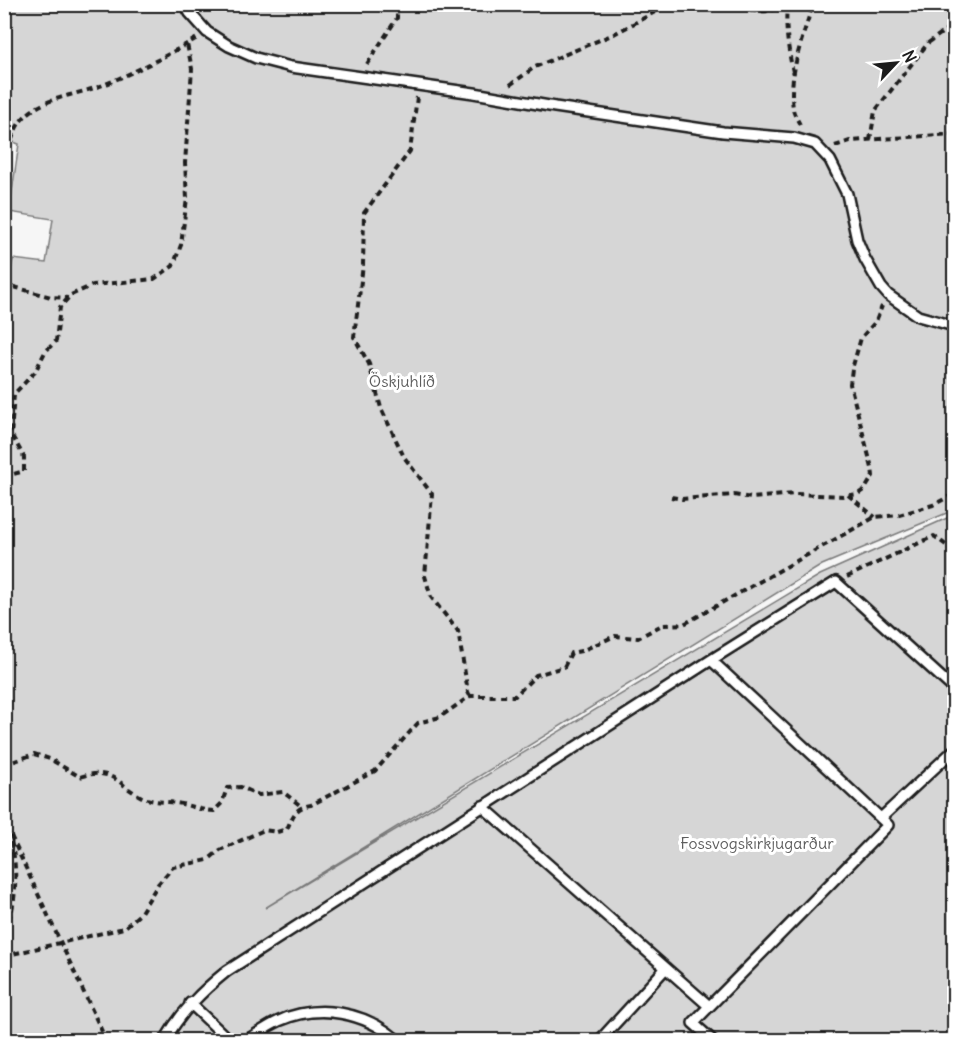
<svg xmlns="http://www.w3.org/2000/svg" width="959" height="1045" viewBox="0 0 959 1045" font-family="Delius,sans-serif">
<style>
.green{fill:#d6d6d6;stroke:#797979;stroke-width:1.5}
.lines{fill:none;stroke-linecap:round;stroke-linejoin:round}
.service-casing{stroke:#1c1c1c;stroke-width:14}
.path{stroke:#1c1c1c;stroke-width:4;stroke-dasharray:6 4.5;stroke-linecap:butt}
.service{stroke:#fff;stroke-width:9}
.labels{text-anchor:middle;stroke-width:6;stroke-linejoin:round;paint-order:stroke}
.park-label{font-size:16px;fill:#5d5d5d;stroke:#fff}
</style>
<rect width="100%" height="100%" fill="#f6f6f6"/>
<filter id="ink" filterUnits="userSpaceOnUse"><feTurbulence type="fractalNoise" baseFrequency=".0167" numOctaves="2"/><feDisplacementMap in="SourceGraphic" scale="12" xChannelSelector="R" yChannelSelector="G"/><feConvolveMatrix kernelMatrix="1 2 1 2 8 2 1 2 1" color-interpolation-filters="sRGB"/></filter>
<g filter="url(#ink)">
<path class="green" d="M5,5H954V510L822,565L265,908L820,575L954,515V1040H5L4,306L13,259L46,263L53,219L9,212L19,144L5,139Z"/>
<g class="lines">
<g class="service-casing">
<path id="service" d="M185,4L190,13L207,32L229,46L256,58L291,67L474,93L555,107L723,132L794,138L815,144L830,160L847,194L857,240L865,259L881,287L888,295L918,316L954,326
M711,660L888,825L693,1023L712,1040
M482,806L709,1006
M881,818L954,750
M190,1003L229,1040
M165,1040C181,1012 201,992 227,971L711,660L836,582L954,689
M247,1040C257,1034 268,1026 279,1021C319,1003 365,1012 397,1040
M600,1040L666,968"/>
</g>
<path class="path" d="M731,4C749,10 767,17 783,4
M787,4C785,28 788,49 793,72
M367,64L397,18V4
M510,85L535,67L614,34L670,4
M417,97L410,151L364,213L363,265L354,337L369,364L381,408L404,457L432,494L425,576L431,597L458,631L468,692L470,696
M800,125C798,120 793,114 793,108C788,75 803,36 813,4
M870,140L875,111L928,43L954,24
M835,146L850,141L954,134
M4,170C8,155 11,135 20,122C39,97 76,96 103,85C135,72 167,56 197,38
M4,291L14,287L51,297L68,298
M4,475L7,476L24,471V457L11,434L14,394L35,372L45,352L56,341L60,307L71,295L93,285L154,279L173,266L181,245L187,198L185,163L192,69L187,44
M848,495L875,517
M671,497L682,499L734,495L752,498L794,494L844,496L858,494L865,489L873,476L872,468L850,384L852,369L861,338L876,321L882,306
M847,577L934,536L954,551
M4,765L34,754L50,759L80,777C114,766 118,786 144,798C156,803 169,801 182,804C194,807 200,810 214,811L222,803L227,788L241,787L259,795L283,792L301,806
M4,822C15,845 17,873 14,899C13,910 8,921 4,932
M11,836L106,1040
M4,956L124,928L140,914L158,884L173,867L208,860L220,850L264,830L277,832L287,829C293,816 295,807 311,805L375,771L418,723L440,717L470,696H515L536,675L564,667L571,653L581,651L615,636L638,638L662,625L684,624L875,517L899,515L933,505L954,494"/>
<use href="#service" class="service"/>
</g>
</g>
<g class="labels">
<g class="park-label">
<text x="402" y="387">Öskjuhlíð</text>
<text x="757" y="849">Fossvogskirkjugarður</text>
</g>
</g>
<rect width="959" height="1045" fill="none" stroke="#fff" stroke-width="24"/>
<rect x="12" y="12" width="935" height="1021" fill="none" stroke="#1c1c1c" stroke-width="2" filter="url(#ink)"/>
<g transform="translate(896 63) rotate(64)" stroke="#ffffff" stroke-width="4.5" paint-order="stroke">
<path d="M0-4.5L10 22L0 15L-10 22Z" fill="#1c1c1c"/>
<text y="-9" font-size="16" font-weight="bold" text-anchor="middle" fill="#1c1c1c">N</text>
</g>
</svg>
